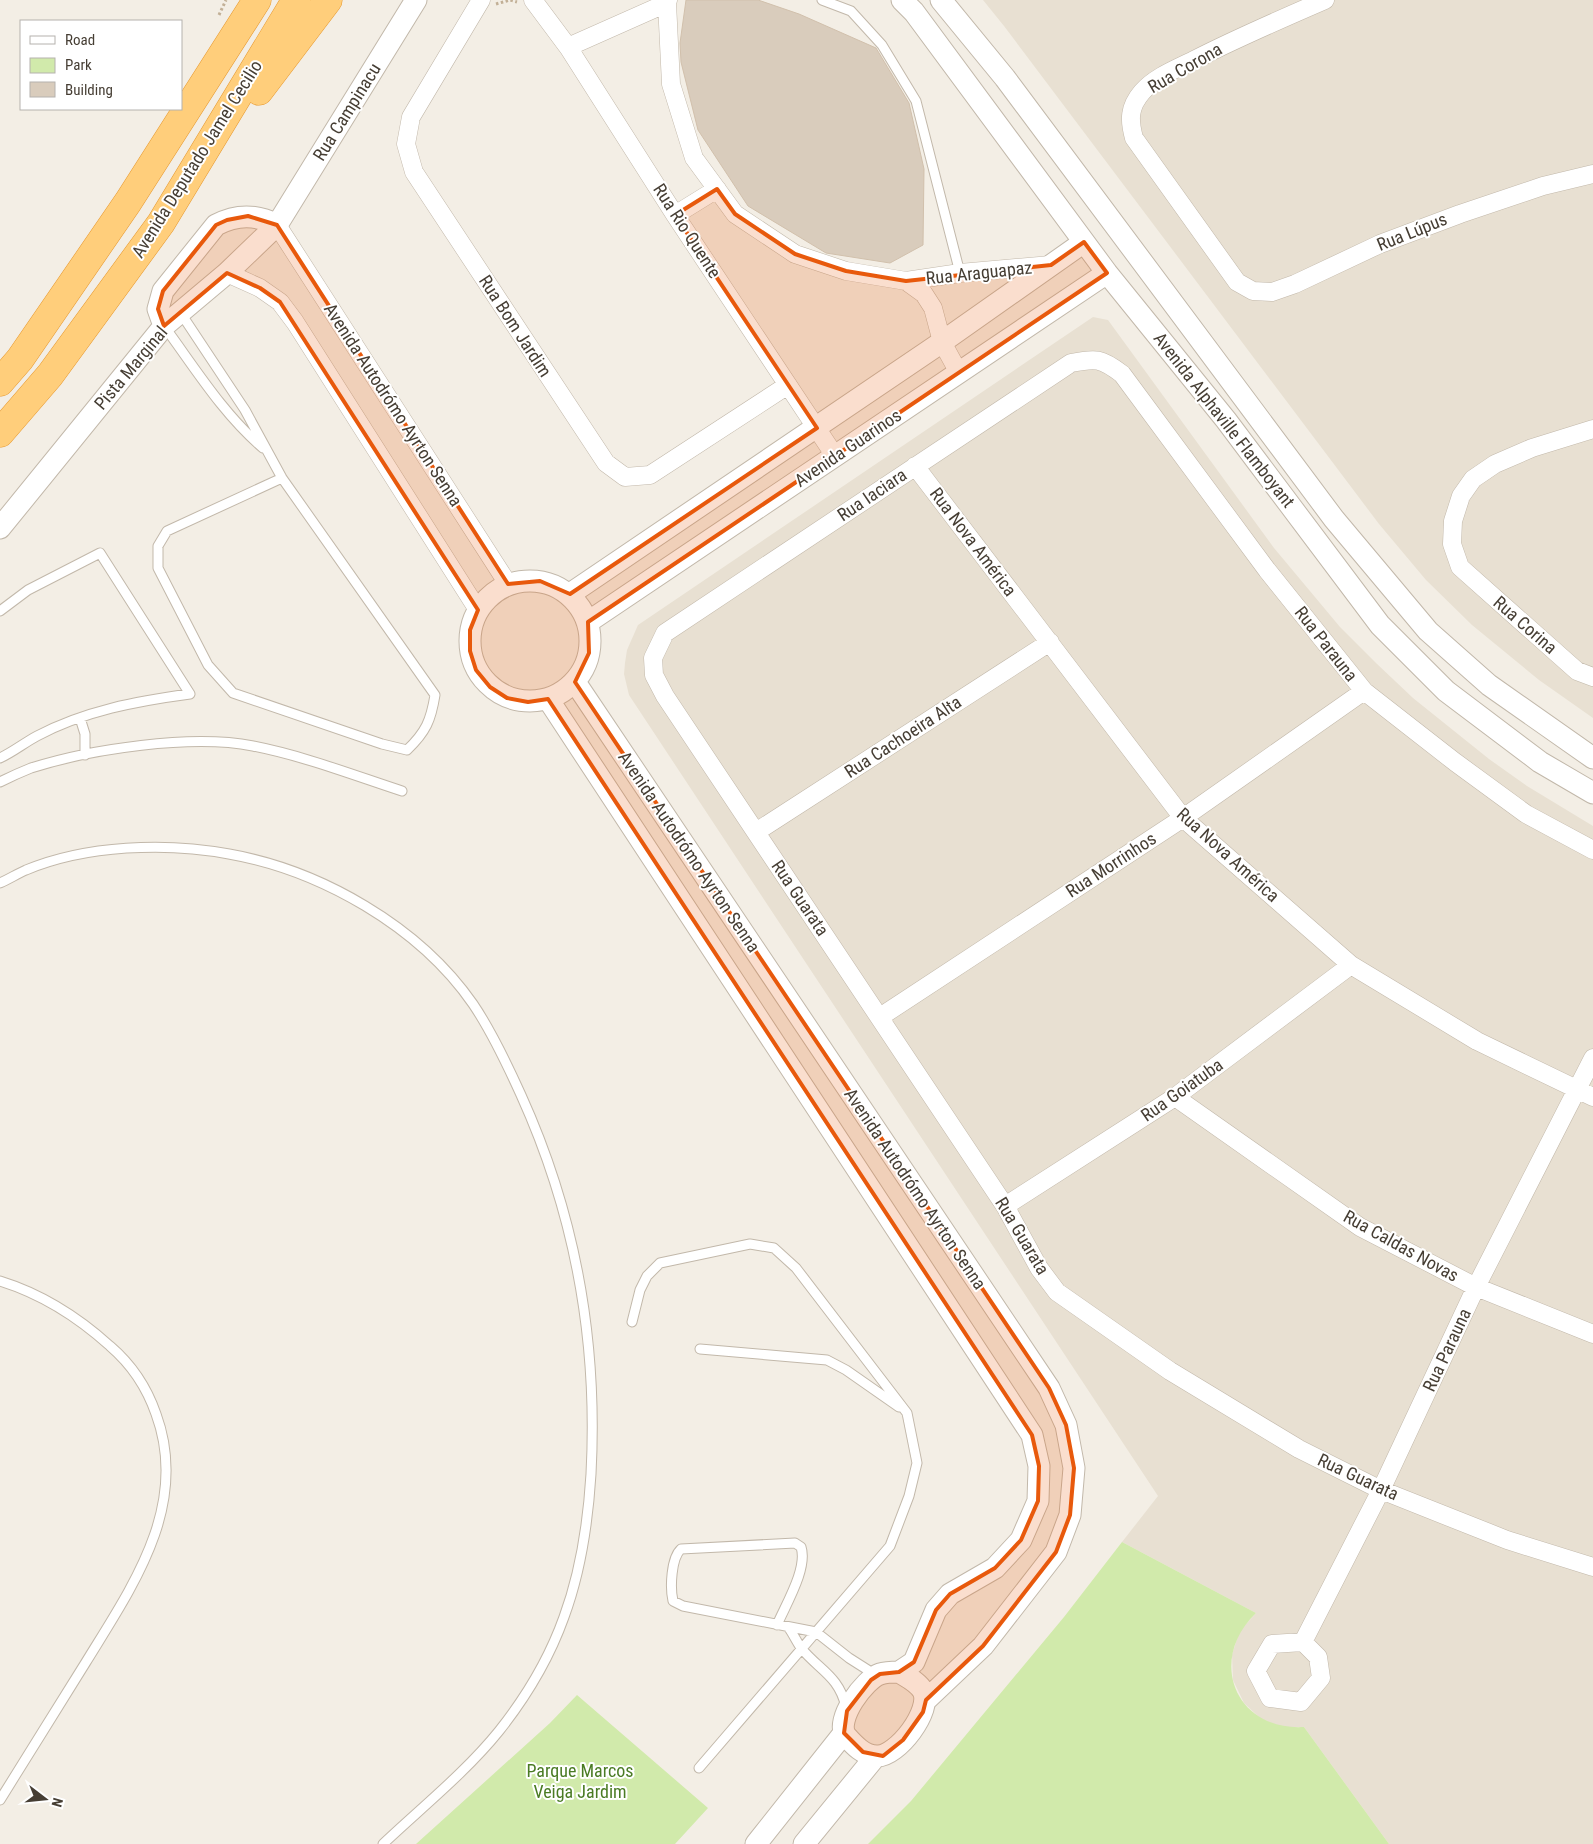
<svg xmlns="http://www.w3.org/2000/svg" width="1593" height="1844" viewBox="0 0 1593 1844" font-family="'Roboto Condensed',sans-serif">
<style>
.residential{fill:#e8e0d2}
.green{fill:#d1eaab}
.building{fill:#d9ccbc;stroke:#d1c0ac}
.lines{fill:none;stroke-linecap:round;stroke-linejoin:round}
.service-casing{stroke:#c2b8aa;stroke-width:11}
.minor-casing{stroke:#c2b8aa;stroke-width:19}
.tertiary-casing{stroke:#c2b8aa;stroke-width:23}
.trunk-casing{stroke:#e6972c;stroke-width:29}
.path{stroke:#c2b097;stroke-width:3;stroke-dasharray:2.5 2.5;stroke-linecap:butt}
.service{stroke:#fff;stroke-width:9}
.minor{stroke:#fff;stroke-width:18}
.tertiary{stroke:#fff;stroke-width:21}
.trunk{stroke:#ffce7b;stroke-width:28}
.marked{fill:#e8590c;fill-opacity:0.2;stroke:#e8590c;stroke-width:4;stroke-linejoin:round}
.labels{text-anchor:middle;stroke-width:4;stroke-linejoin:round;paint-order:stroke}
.street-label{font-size:18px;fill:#463e34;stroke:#fff}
.park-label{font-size:18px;fill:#4a7b24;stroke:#fff}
</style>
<rect width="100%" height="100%" fill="#f3eee5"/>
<path class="residential" d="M983,0H1593V718L1539,680L1472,625L1426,580L1379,524L1004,26Z
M1093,317L1108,320L1274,548L1340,627L1376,663L1413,698L1489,759L1527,786L1593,826V1844H1389L1304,1727H1281L1271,1724L1261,1719L1244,1703L1233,1680L1232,1655L1239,1632L1256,1613L1122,1542L1158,1496L629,695L624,674L625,663L627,650L638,625Z"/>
<path class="green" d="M1122,1542L1256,1613C1207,1660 1235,1731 1304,1727L1389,1844H868L911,1801L1064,1617Z
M577,1695L708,1808L675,1844H416L550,1723Z"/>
<path class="building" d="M686,0H758L799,14L876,48L909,103L924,169L923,245L890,263L826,253L748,206L698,130L681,62L680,43Z"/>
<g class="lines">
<g class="service-casing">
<path id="service" d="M822,0L851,11L882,45L916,101L960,273
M180,312L245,410L282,478L435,695C431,720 426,732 407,750L382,744L233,693L208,665L158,568V546L167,531L282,478
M164,326C195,368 223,414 263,448
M0,611L28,590L100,553L190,694C137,701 84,711 37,736C24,743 13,752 0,758
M80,718L85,734V755
M0,782C10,777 21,772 31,768C91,749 191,734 253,746C304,756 353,775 402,791
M0,883C9,879 17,874 26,870C86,845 166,842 229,854C320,870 419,926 473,1004C492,1032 507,1064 521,1095C575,1214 598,1343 591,1474C588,1523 581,1571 564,1617C549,1659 526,1697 499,1731C466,1772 421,1808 383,1844
M0,1281C42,1294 78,1317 110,1346C131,1364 147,1388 156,1414C190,1506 132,1587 86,1662C57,1708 29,1754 0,1800
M632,1322L640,1290L647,1276L660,1263L750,1244L774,1248L796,1268L907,1413L917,1463L909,1496L890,1546L699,1768
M700,1349L827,1360L846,1370L899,1407
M777,1625C786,1604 808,1568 801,1547L795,1543L681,1549C671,1558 670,1588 673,1601L683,1606L816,1632L849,1658L871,1672L876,1673
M789,1628C793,1634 797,1642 801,1648C819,1670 839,1676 846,1707"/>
</g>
<g class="minor-casing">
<path id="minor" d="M481,0L411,117L406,144L414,172L606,463L625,477L650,475L788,385
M533,0L568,47L675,215L835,456
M668,0L667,3L671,84L694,158L735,214L795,254L846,271L906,281L960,273L1051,265
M1325,0C1281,19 1237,38 1194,60C1176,69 1155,77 1142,92C1129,107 1129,120 1134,138L1237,282L1253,291L1272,292L1295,284L1380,244L1460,214L1543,186L1593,174
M568,47L667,3
M675,215L717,189
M277,225L508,584
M227,273L260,288L280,302L295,322L478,610
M906,281L924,294L933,308L942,342L959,373
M1593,429L1532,448L1495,464L1473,479L1461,496L1453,521L1452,544L1460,567L1577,671L1593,677
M915,466L1183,818L1351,965L1477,1041L1593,1097
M756,832L1050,642
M1593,850L1526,814L1455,762L1364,691L1267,570L1122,374C1101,358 1096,358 1071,363L665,633L653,658L654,675L665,696L1005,1206L1039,1268L1057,1292L1170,1371L1299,1449L1381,1490L1507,1540L1593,1567
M880,1017L1183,818L1364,691
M1175,1097L1360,1227L1476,1287L1593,1334
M1005,1206L1175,1097L1351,965
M1303,1642L1381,1490L1476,1287L1593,1058
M1303,1642L1318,1657L1321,1678L1301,1702L1270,1698L1256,1671L1272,1644Z"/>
</g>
<g class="tertiary-casing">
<path id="tertiary" d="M902,0L914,12L1107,273L1226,420L1380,625L1446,691L1540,762L1593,793
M941,0L1005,78L1334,519L1428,631L1489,685L1593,758
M164,326L158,309L163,291L216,225C237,214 256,214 277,225
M0,528L164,326L227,273L277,225L416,0
M470 641a60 60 0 1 1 120 0a60 60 0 1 1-120 0Z
M570,594L942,342L1084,242
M588,622L1107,273
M575,682L1049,1388L1066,1425L1074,1468L1070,1515L1056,1552L983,1646L926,1700
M548,699L1032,1435L1039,1466L1038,1501L1021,1540L995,1568L950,1594L936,1610L914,1662L899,1672
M899,1672C907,1677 918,1682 923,1691C933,1710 897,1757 877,1756C864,1756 854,1745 846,1736C834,1720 865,1679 880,1674C886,1672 894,1672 899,1672Z
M756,1844L844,1733
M804,1844L875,1757"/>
</g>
<g class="trunk-casing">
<path id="trunk" d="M259,91L328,0
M0,382L20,359L128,202L257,0
M0,433L50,375L161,223L296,0"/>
</g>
<path class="path" d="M496,4L510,0L517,2
M219,15L226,0"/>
<use href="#service" class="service"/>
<use href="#minor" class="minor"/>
<use href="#tertiary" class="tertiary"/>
<use href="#trunk" class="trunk"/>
</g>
<path class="marked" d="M717,189L735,214L795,254L846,271L906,281L1051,265L1084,242L1107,273L588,622L589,653L575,682L1049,1388L1066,1425L1074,1468L1070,1515L1056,1552L983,1646L926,1700L923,1712L903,1740L883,1756L863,1752L844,1733L847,1711L871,1680L880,1674L899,1672L914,1662L936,1610L950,1594L995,1568L1021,1540L1038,1501L1039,1466L1032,1435L548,699L528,702L507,698L490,687L476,670L470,651V630L478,610L280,302L260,288L227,273L164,326L158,309L163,291L216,225L227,220L248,216L277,225L508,584L540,581L570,594L817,428L675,215Z"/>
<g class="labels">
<g class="street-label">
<text transform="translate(1185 68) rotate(-30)" y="6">Rua Corona</text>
<text transform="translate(347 112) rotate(-58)" y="6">Rua Campinacu</text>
<text transform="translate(197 159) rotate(-58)" y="6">Avenida Deputado Jamel Cecilio</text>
<text transform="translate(687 231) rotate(57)" y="6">Rua Rio Quente</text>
<text transform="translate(1412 232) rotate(-22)" y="6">Rua Lúpus</text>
<text transform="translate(979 273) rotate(-6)" y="6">Rua Araguapaz</text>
<text transform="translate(515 326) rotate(57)" y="6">Rua Bom Jardim</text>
<text transform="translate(131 368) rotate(-50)" y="6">Pista Marginal</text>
<text transform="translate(393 405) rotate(57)" y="6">Avenida Autodrómo Ayrton Senna</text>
<text transform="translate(1224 420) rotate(52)" y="6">Avenida Alphaville Flamboyant</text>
<text transform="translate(848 448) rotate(-34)" y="6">Avenida Guarinos</text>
<text transform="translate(872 495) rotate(-34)" y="6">Rua Iaciara</text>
<text transform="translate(973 542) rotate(53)" y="6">Rua Nova América</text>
<text transform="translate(1525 625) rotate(41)" y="6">Rua Corina</text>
<text transform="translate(1326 644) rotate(52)" y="6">Rua Parauna</text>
<text transform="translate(903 737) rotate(-33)" y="6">Rua Cachoeira Alta</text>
<text transform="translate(689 852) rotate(56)" y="6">Avenida Autodrómo Ayrton Senna</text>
<text transform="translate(1228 855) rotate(42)" y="6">Rua Nova América</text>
<text transform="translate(1111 865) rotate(-33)" y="6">Rua Morrinhos</text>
<text transform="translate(800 898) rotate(56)" y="6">Rua Guarata</text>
<text transform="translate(1182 1090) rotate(-35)" y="6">Rua Goiatuba</text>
<text transform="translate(915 1189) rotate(56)" y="6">Avenida Autodrómo Ayrton Senna</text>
<text transform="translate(1022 1236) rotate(59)" y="6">Rua Guarata</text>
<text transform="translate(1401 1246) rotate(29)" y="6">Rua Caldas Novas</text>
<text transform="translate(1447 1350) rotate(-65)" y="6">Rua Parauna</text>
<text transform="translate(1358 1477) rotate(25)" y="6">Rua Guarata</text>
</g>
<g class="park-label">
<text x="580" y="1777">Parque Marcos<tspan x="580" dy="21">Veiga Jardim</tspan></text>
</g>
</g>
<rect x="20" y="20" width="162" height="90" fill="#ffffff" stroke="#b5b2ae"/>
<rect x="30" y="36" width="25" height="8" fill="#ffffff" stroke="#b5b2ae"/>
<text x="65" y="45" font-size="15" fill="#463e34">Road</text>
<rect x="30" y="58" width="25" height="15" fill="#d1eaab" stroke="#b5b2ae"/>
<text x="65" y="70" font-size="15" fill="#463e34">Park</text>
<rect x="30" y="82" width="25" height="15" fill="#d9ccbc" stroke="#b5b2ae"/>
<text x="65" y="95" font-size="15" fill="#463e34">Building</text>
<g transform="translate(45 1799) rotate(106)" stroke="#ffffff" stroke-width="4" paint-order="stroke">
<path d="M0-4L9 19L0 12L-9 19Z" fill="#463e34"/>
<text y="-8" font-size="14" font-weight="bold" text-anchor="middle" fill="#463e34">N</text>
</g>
</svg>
